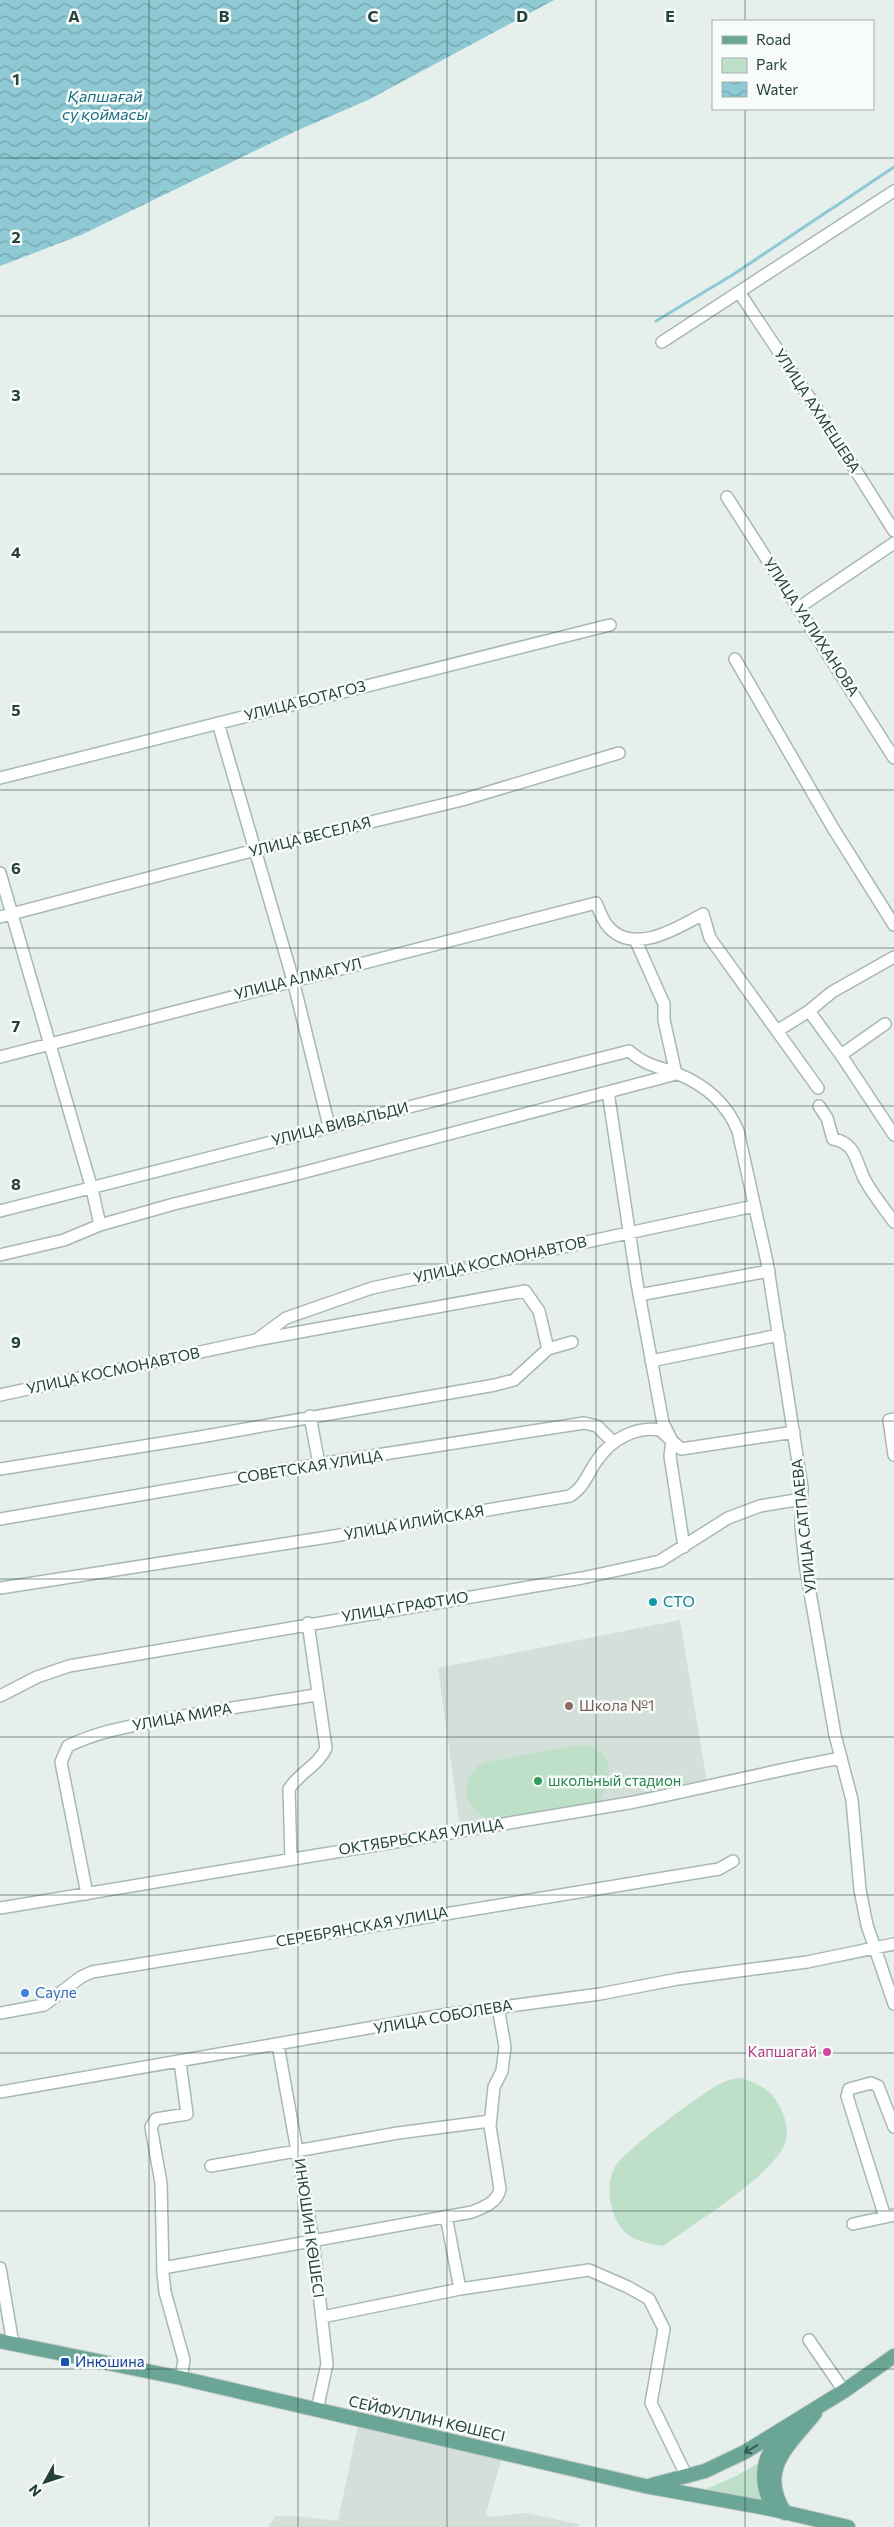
<svg xmlns="http://www.w3.org/2000/svg" width="894" height="2527" viewBox="0 0 894 2527" font-family="Commissioner,sans-serif">
<style>
.built{fill:#d4dfda}
.green{fill:#bfe0c8}
.water{fill:url(#water-waves)}
.lines{fill:none;stroke-linecap:round;stroke-linejoin:round}
.stream{stroke:#8ec9d4;stroke-width:3}
.minor-casing{stroke:#a8b8b2;stroke-width:14}
.major-casing{stroke:#c2cac8;stroke-width:16}
.minor{stroke:#fff;stroke-width:11}
.major{stroke:#6aa596;stroke-width:14}
.oneway{stroke:#365b51}
.grid{fill:none;stroke:#24423a;stroke-width:1;stroke-opacity:0.55}
.culture-dot{fill:#0f9aa8;stroke:#f7fbf9;stroke-width:2}
.education-dot{fill:#8d6e63;stroke:#f7fbf9;stroke-width:2}
.leisure-dot{fill:#2e9e5b;stroke:#f7fbf9;stroke-width:2}
.shop-dot{fill:#3f7fe0;stroke:#f7fbf9;stroke-width:2}
.hotel-dot{fill:#d1479c;stroke:#f7fbf9;stroke-width:2}
.transit-dot{fill:#1a4fb4;stroke:#f7fbf9;stroke-width:2}
.labels{text-anchor:middle;stroke-width:5;stroke-linejoin:round;paint-order:stroke}
.street-label{font-size:15px;fill:#24423a;stroke:#f7fbf9}
.culture-label{font-size:15px;fill:#0d838f;stroke:#f7fbf9;text-anchor:start}
.education-label{font-size:15px;fill:#785e54;stroke:#f7fbf9;text-anchor:start}
.leisure-label{font-size:15px;fill:#27864d;stroke:#f7fbf9;text-anchor:start}
.shop-label{font-size:15px;fill:#366cbe;stroke:#f7fbf9;text-anchor:start}
.hotel-label{font-size:15px;fill:#b23c85;stroke:#f7fbf9;text-anchor:end}
.transit-label{font-size:15px;fill:#164399;stroke:#f7fbf9;text-anchor:start}
.water-label{font-size:16px;font-style:italic;fill:#1c6f80;stroke:#f7fbf9}
.grid-label{font-size:16px;text-anchor:middle;font-weight:bold;fill:#24423a;stroke:#f7fbf9;stroke-width:5;stroke-linejoin:round;paint-order:stroke}
</style>
<defs>
<pattern id="water-waves" width="16" height="10" patternUnits="userSpaceOnUse" patternTransform="scale(1.25)"><rect width="16" height="10" fill="#8ec9d4"/><path d="M0 5q4-4 8 0t8 0" fill="none" stroke="#74a5ad"/></pattern>
</defs>
<rect width="100%" height="100%" fill="#e6efeb"/>
<path class="built" d="M680,1620L707,1783L653,1795L460,1827L438,1668Z
M359,2420L503,2454L486,2513L489,2517L526,2513L578,2524V2527H269L275,2516H296L338,2521Z"/>
<path class="green" d="M579,1745C591,1745 603,1751 607,1762C613,1776 605,1800 590,1806C584,1809 574,1808 567,1810C545,1813 524,1817 502,1821L489,1819L478,1813L470,1805L466,1794L467,1784L468,1778L478,1766L485,1762Z
M741,2078C759,2083 773,2091 781,2109C786,2120 789,2131 785,2143C774,2175 693,2224 663,2246C652,2244 636,2242 627,2234C610,2220 604,2186 615,2167C624,2151 707,2088 726,2081C730,2079 736,2079 741,2078Z
M759,2463L757,2482L762,2500L706,2489L736,2476Z"/>
<path class="water" d="M0,0H554L368,100L296,131L81,235L0,266Z"/>
<g class="lines">
<path class="stream" d="M833,208L894,167
M731,276L831,209
M656,321L729,277"/>
<g class="minor-casing">
<path id="minor" d="M739,292L817,409L894,531
M662,342L894,191
M727,497L894,758
M798,608L894,543
M735,659L833,828L894,925
M218,723L293,980L329,1126
M0,778L610,625
M0,873L92,1189L100,1225
M0,917L255,850L462,800L619,753
M635,939L664,1004V1020L676,1074
M809,1011L841,1055
M885,1024L841,1055L894,1135
M0,1057L596,903C599,910 602,918 606,924C631,957 676,929 703,914L710,938L777,1031
M818,1088L777,1031L809,1011L832,992L894,957
M608,1092L637,1283L663,1423L672,1441L670,1456L684,1547
M819,1106L827,1118L833,1139C857,1143 856,1164 865,1180C873,1195 884,1208 894,1222
M0,1211L629,1051C646,1066 658,1066 678,1074C705,1085 727,1104 738,1131L767,1262L802,1488L801,1526L805,1564L835,1735L852,1800L860,1890L867,1925L894,2004
M0,1255L64,1240L100,1225L174,1204L290,1176L676,1074
M639,1295L769,1271
M259,1338L286,1318L372,1288L754,1206
M651,1361L779,1335
M0,1395L256,1340L525,1291L539,1311L548,1349
M310,1416L319,1464
M894,1419L889,1420L894,1455
M0,1469L200,1437L495,1385L514,1380L548,1349L572,1342
M0,1519L319,1464L584,1423L597,1426L613,1442
M0,1588L328,1537L570,1496C585,1487 588,1472 598,1459C612,1439 636,1426 660,1430L681,1449L794,1432
M0,1696L37,1677L69,1666L582,1578L660,1561L728,1518L760,1506L802,1499
M291,1859L289,1789C299,1773 319,1765 326,1748L308,1623
M87,1894L61,1762L68,1746C99,1731 131,1726 165,1719C215,1710 266,1703 316,1695
M0,1908L629,1803C700,1789 770,1771 841,1758
M0,2013L44,2005L81,1977L92,1972L719,1869L733,1861
M278,2045L313,2240L327,2364L317,2410
M180,2062L187,2114L156,2119L151,2127L161,2183L163,2274L165,2292L184,2360L181,2378
M0,2092L449,2014L600,1994L678,1979L807,1962L894,1944
M211,2166L398,2133L490,2121
M446,2216L460,2289
M885,2217L847,2096L849,2089L871,2083L878,2086L894,2127
M853,2224L894,2215
M0,2268L13,2344
M163,2268L472,2212C484,2207 497,2203 500,2189L490,2126L494,2087L502,2071L505,2047L498,2007
M322,2317L460,2289L589,2270L628,2287L649,2299L664,2329L651,2403L687,2477
M809,2340L844,2391"/>
</g>
<g class="major-casing">
<path id="major" d="M0,2341L181,2378L645,2486L771,2509L848,2527
M652,2485L705,2471L745,2452L844,2391L894,2356
M768,2497C759,2472 766,2453 782,2434
M785,2513C757,2469 789,2446 815,2413"/>
</g>
<use href="#minor" class="minor"/>
<use href="#major" class="major"/>
</g>
<defs><path id="oneway-shaft" d="M-6 0H5M1.5-3L5.5 0L1.5 3" fill="none" stroke-width="1.6" stroke-linecap="round" stroke-linejoin="round" transform="scale(1.25)"/></defs>
<use class="oneway" href="#oneway-shaft" transform="translate(751 2449) rotate(149)"/>
<path class="grid" d="M149,0V2527M298,0V2527M447,0V2527M596,0V2527M745,0V21M745,109V2527M0,158H894M0,316H894M0,474H894M0,632H894M0,790H894M0,948H894M0,1106H894M0,1264H894M0,1421H894M0,1579H894M0,1737H894M0,1895H894M0,2053H894M0,2211H894M0,2369H894"/>
<circle class="culture-dot" cx="653" cy="1602" r="5"/>
<circle class="education-dot" cx="569" cy="1706" r="5"/>
<circle class="leisure-dot" cx="538" cy="1781" r="5"/>
<circle class="shop-dot" cx="25" cy="1993" r="5"/>
<circle class="hotel-dot" cx="827" cy="2052" r="5"/>
<rect class="transit-dot" x="60" y="2357" width="10" height="10" rx="2.5"/>
<g class="labels">
<g class="street-label">
<text transform="translate(817 411) rotate(57)" y="5">УЛИЦА АХМЕШЕВА</text>
<text transform="translate(811 627) rotate(57)" y="5">УЛИЦА УАЛИХАНОВА</text>
<text transform="translate(305 701) rotate(-14)" y="5">УЛИЦА БОТАГОЗ</text>
<text transform="translate(310 837) rotate(-14)" y="5">УЛИЦА ВЕСЕЛАЯ</text>
<text transform="translate(298 979) rotate(-14)" y="5">УЛИЦА АЛМАГУЛ</text>
<text transform="translate(340 1124) rotate(-14)" y="5">УЛИЦА ВИВАЛЬДИ</text>
<text transform="translate(500 1260) rotate(-12)" y="5">УЛИЦА КОСМОНАВТОВ</text>
<text transform="translate(113 1371) rotate(-12)" y="5">УЛИЦА КОСМОНАВТОВ</text>
<text transform="translate(310 1467) rotate(-9)" y="5">СОВЕТСКАЯ УЛИЦА</text>
<text transform="translate(414 1523) rotate(-10)" y="5">УЛИЦА ИЛИЙСКАЯ</text>
<text transform="translate(804 1526) rotate(-96)" y="5">УЛИЦА САТПАЕВА</text>
<text transform="translate(405 1607) rotate(-9)" y="5">УЛИЦА ГРАФТИО</text>
<text transform="translate(182 1717) rotate(-10)" y="5">УЛИЦА МИРА</text>
<text transform="translate(421 1837) rotate(-9)" y="5">ОКТЯБРЬСКАЯ УЛИЦА</text>
<text transform="translate(362 1927) rotate(-10)" y="5">СЕРЕБРЯНСКАЯ УЛИЦА</text>
<text transform="translate(443 2017) rotate(-10)" y="5">УЛИЦА СОБОЛЕВА</text>
<text transform="translate(309 2228) rotate(82)" y="5">ИНЮШИН КӨШЕСІ</text>
<text transform="translate(427 2419) rotate(13)" y="5">СЕЙФУЛЛИН КӨШЕСІ</text>
</g>
<g class="culture-label">
<text x="663" y="1607">СТО</text>
</g>
<g class="education-label">
<text x="579" y="1711">Школа №1</text>
</g>
<g class="leisure-label">
<text x="548" y="1786">школьный стадион</text>
</g>
<g class="shop-label">
<text x="35" y="1998">Сауле</text>
</g>
<g class="hotel-label">
<text x="817" y="2057">Капшагай</text>
</g>
<g class="transit-label">
<text x="75" y="2367">Инюшина</text>
</g>
<g class="water-label">
<text x="105" y="102">Қапшағай<tspan x="105" dy="18">су қоймасы</tspan></text>
</g>
</g>
<g class="grid-label">
<text x="74" y="22">A</text>
<text x="224" y="22">B</text>
<text x="373" y="22">C</text>
<text x="522" y="22">D</text>
<text x="670" y="22">E</text>
<text x="16" y="85">1</text>
<text x="16" y="243">2</text>
<text x="16" y="401">3</text>
<text x="16" y="558">4</text>
<text x="16" y="716">5</text>
<text x="16" y="874">6</text>
<text x="16" y="1032">7</text>
<text x="16" y="1190">8</text>
<text x="16" y="1348">9</text>
</g>
<rect x="712" y="20" width="162" height="90" fill="#f7fbf9" stroke="#a3b1ad"/>
<rect x="722" y="36" width="25" height="8" fill="#6aa596" stroke="#a3b1ad"/>
<text x="756" y="45" font-size="15" fill="#24423a">Road</text>
<rect x="722" y="58" width="25" height="15" fill="#bfe0c8" stroke="#a3b1ad"/>
<text x="756" y="70" font-size="15" fill="#24423a">Park</text>
<rect x="722" y="82" width="25" height="15" fill="url(#water-waves)" stroke="#a3b1ad"/>
<text x="756" y="95" font-size="15" fill="#24423a">Water</text>
<g transform="translate(45 2482) rotate(230)" stroke="#f7fbf9" stroke-width="4" paint-order="stroke">
<path d="M0-4L9 19L0 12L-9 19Z" fill="#24423a"/>
<text y="-8" font-size="14" font-weight="bold" text-anchor="middle" fill="#24423a">N</text>
</g>
</svg>
